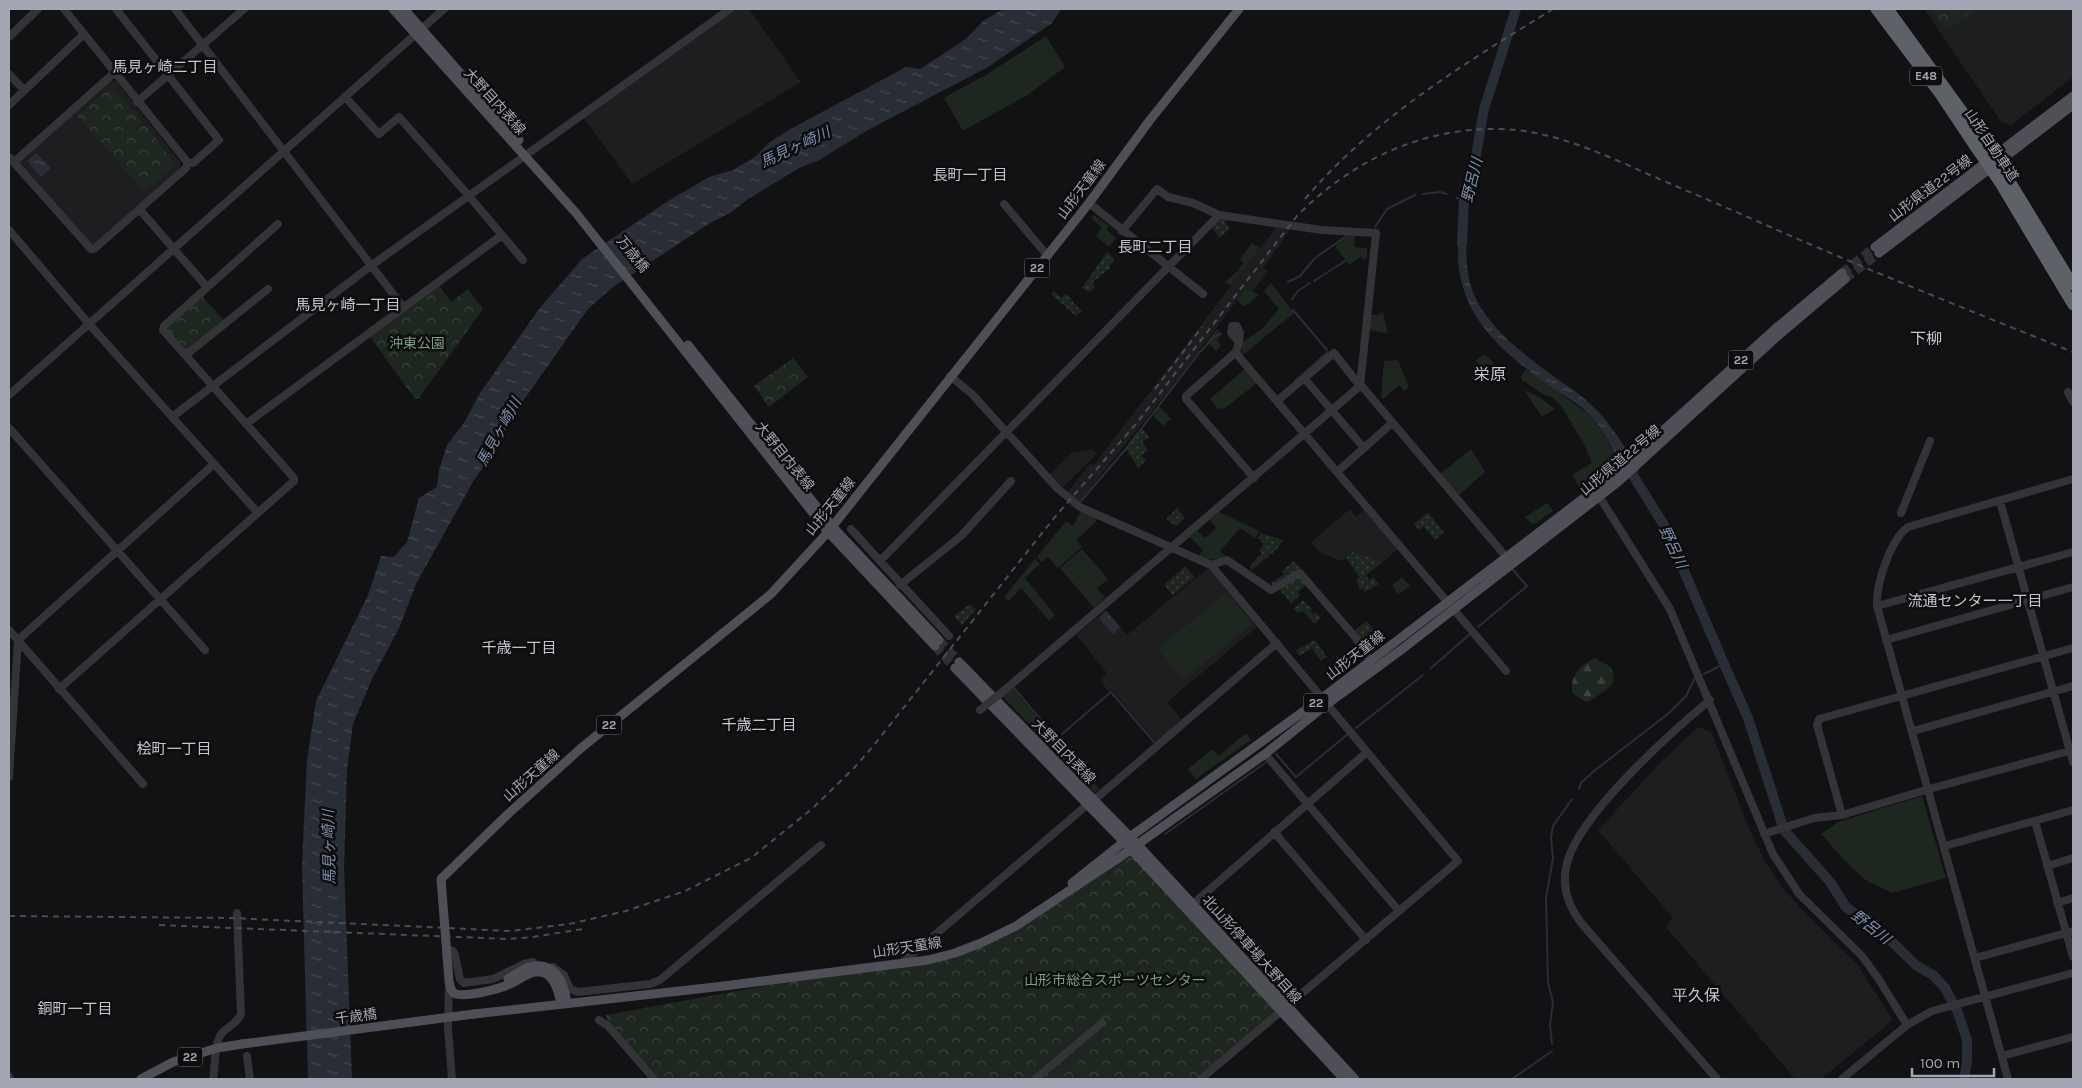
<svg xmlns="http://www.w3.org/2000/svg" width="2082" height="1088" viewBox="0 0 2082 1088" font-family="Karla,'Noto Sans JP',sans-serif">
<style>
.built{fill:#1e1e20}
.grass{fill:#1e2620}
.forest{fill:url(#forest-firs)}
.park{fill:url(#park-crowns)}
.garden{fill:url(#garden-dots)}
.water{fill:url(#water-ripples)}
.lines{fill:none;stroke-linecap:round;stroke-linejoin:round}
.stream{stroke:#292e36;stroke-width:2}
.river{stroke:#292e36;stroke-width:10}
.major-tunnel{stroke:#2f3034;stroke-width:9;stroke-dasharray:9 4.5;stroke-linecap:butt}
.minor{stroke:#333338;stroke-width:8}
.major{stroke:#4f5057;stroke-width:9}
.highway{stroke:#5f6169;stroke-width:11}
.rail{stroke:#4c4d53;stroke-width:2;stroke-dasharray:6 5;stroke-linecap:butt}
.minor-bridge{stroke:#333338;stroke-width:8}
.major-bridge{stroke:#4f5057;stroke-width:9}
.highway-bridge{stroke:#5f6169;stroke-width:11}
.labels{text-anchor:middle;stroke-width:5;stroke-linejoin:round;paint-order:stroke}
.shield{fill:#0d0d0e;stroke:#777882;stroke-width:1}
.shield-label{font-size:12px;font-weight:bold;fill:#a4a6b3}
.street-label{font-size:14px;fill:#a4a6b3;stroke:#0d0d0e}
.park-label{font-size:14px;fill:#7c9e83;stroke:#0d0d0e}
.neighbourhood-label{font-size:15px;fill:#c5c6d0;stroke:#0d0d0e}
.water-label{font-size:15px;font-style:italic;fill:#7c8fad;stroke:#0d0d0e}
.quarter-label{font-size:16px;fill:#c5c6d0;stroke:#0d0d0e}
</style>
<defs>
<pattern id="forest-firs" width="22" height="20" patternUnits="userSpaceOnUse" patternTransform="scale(1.25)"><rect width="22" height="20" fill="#1e2620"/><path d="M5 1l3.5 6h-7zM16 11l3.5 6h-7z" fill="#3c423e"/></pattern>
<pattern id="park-crowns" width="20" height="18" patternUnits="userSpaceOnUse" patternTransform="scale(1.25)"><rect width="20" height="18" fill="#1e2620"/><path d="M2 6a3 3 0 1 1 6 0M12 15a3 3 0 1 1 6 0" fill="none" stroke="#3c423e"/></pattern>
<pattern id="garden-dots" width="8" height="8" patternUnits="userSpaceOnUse" patternTransform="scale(1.25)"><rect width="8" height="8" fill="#1e2620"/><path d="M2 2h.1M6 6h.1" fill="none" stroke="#3c423e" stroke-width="1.8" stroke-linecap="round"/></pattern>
<pattern id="water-ripples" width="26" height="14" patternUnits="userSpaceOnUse" patternTransform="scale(1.25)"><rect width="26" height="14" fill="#292e36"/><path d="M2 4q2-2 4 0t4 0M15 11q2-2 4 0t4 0" fill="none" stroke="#454951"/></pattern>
</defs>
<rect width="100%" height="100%" fill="#121214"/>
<path class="built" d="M736,9H749L801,82L632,184L584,118Z
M1924,9H2073V77L2011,125L2002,123Z
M109,81H116L181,163L180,168L94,245H89L20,166V161Z
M1277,226L1291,229L1264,267L1268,272L1253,291L1246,288L1243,292L1178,379L1079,502L1067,493L1090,463L1094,465Z
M1092,449L1097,454L1062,488L1049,475L1073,452Z
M1350,509L1356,517L1364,510L1398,549L1383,562L1353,552L1341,561L1319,552L1311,542Z
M1208,568L1257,627L1167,702L1182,720L1156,742L1112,690L1109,692L1100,680L1107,673L1076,635L1106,610L1127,635Z
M1698,727L1711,732L1751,833L1765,861L1783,888L1803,911L1857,964L1893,1020L1821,1079H1795L1665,926L1673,918L1598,830L1660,763Z"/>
<path class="grass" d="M1046,36L1065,67L1029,94L963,131L944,98L989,73Z
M1094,215L1109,226L1106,229L1116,238L1109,247L1096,236L1102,228L1091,218Z
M1350,235H1355L1354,247L1367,248V258L1364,260L1361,256L1349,265L1335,246Z
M1252,243L1260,248L1231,286L1225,282L1240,269L1239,268L1244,263L1240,259Z
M1271,283L1294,313L1243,355L1241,343L1262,329L1279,309L1264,291Z
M1246,288L1259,295L1244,307L1237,300Z
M1383,312L1388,333L1368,330L1370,315H1377Z
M1217,329L1222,334L1217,339L1221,346L1216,351L1207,341Z
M1485,354L1497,367L1486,375L1476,360Z
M1398,360L1409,387L1404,391L1399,385L1383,399L1381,396L1384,361Z
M1245,369L1257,383L1225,408L1218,409L1210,399Z
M1526,369L1591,416L1602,430L1617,459L1580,488L1572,475L1592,463L1583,442L1561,406L1552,397L1544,395L1522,380L1521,376Z
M1524,390L1541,398L1555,409L1542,417Z
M1159,406L1171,419L1163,426L1153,415Z
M1471,449L1485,472L1458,496L1440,474Z
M1547,503L1553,511L1533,525L1525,517Z
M1081,511L1097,518L1095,523L1076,540L1082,547L1058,568L1048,557L1042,562L1037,557L1066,521L1073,526Z
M1219,512L1260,531L1255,538L1240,528L1220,551L1226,557L1207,560L1199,555L1203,550L1190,537L1197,531L1205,538L1216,528L1210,520Z
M1082,549L1108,579L1097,588L1105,598L1094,608L1060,568Z
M1035,559L1040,564L1025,578L1055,615L1049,621L1021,588L1009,601L1004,597Z
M1402,577L1410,586L1398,595L1392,585Z
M1227,592L1253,624L1183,680L1158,649Z
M1012,688L1099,789L1095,793L1002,696Z
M1246,733L1251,740L1196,779L1188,769L1212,749L1219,756Z
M1922,796L1946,878L1892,893L1867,881L1849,865L1821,834L1838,822Z"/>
<path class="forest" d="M1595,658L1611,667C1617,683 1612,686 1600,694C1595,697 1592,701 1586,702L1573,694C1568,678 1581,664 1595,658Z"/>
<path class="park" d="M1931,9H1976L1946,31Z
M107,89L117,91L176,164L145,192L77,116Z
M439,286L451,302L468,289L483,309L419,398L415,399L370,337Z
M202,296L224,321L186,351L166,328Z
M793,358L808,377L769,407L754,386Z
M1131,850L1280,1012L1201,1079H654L608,1026L606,1015L861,968L928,960L981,943Z"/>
<path class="garden" d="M1224,217L1229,229L1220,238L1210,226L1217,219Z
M1107,252L1115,259L1110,265V268L1092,283L1095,287L1090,292L1082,288Z
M1054,291L1062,298L1066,294L1072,299L1069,303L1072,301L1082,311L1076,316L1052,295Z
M1142,428L1149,437L1142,442L1148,451L1141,455L1146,461L1138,468L1126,449Z
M1177,508L1185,518L1176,526L1166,519Z
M1428,512L1444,532L1435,540L1423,526L1419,530L1414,524Z
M1261,533L1283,540L1277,549L1252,570L1249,567L1262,553L1259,550L1264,544L1258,538Z
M1353,552L1383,562L1366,575L1369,580L1373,577L1379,584L1364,592L1363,588L1360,590L1356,580L1360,578L1346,558Z
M1294,561L1300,568L1276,586L1273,585L1271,583L1284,574L1282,571Z
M1185,566L1195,577L1173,595L1164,585Z
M1295,578L1301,579L1306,585L1298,592L1300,595L1291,603L1280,590Z
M1303,600L1312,609L1310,611L1314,615L1316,613L1321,618L1315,624L1303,611L1298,613L1293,609Z
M970,604L976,609L962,625L954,616Z
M1367,621L1378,635L1370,640L1372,645L1366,649L1353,632Z
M1315,640L1327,657L1321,661L1312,648L1299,656L1296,650Z"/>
<path class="water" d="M1003,9H1061L1052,23L988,67L868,130L819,160L801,167L748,199L730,213L710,223L613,287L588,309L523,401L490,457L474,480L416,584L400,626L372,679L353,724L347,769L344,868L352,1079H308L302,865L307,760L316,701L368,595L381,556L394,557L407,542L419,498L437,487L439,470L447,445L464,423L480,393L539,309L582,259L668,201L709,177L733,170L755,157L770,142L787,131L906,67L920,69L966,39L983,21Z
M36,153L51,168L41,177L27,161Z
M1460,231L1466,233C1466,250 1466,267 1470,283C1480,322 1522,353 1553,376C1564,384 1576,391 1587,401C1609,420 1625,447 1639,471L1628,478C1616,458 1607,433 1591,416C1580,404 1562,395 1548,385C1507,355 1467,324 1459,269C1457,257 1459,244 1460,231Z
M1106,611L1120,627L1113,634L1099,618Z"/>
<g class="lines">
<path class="stream" d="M1423,194L1440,192L1447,194
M1457,198L1464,199
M1375,227L1387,209L1415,195
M1314,281L1345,261
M1288,282L1300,276L1315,258L1348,235
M1292,299L1298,291L1310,283
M1293,310L1327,350
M1294,382L1328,352
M1081,501L1125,450L1200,352L1215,336L1221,334
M1478,627L1527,586L1513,570
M1431,668L1469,635
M1704,674L1724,664
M1013,687L1092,779
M1356,728L1423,675
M1062,734L1111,692L1154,742
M1276,754L1296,777L1348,734
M1579,789L1581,783L1594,771L1669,713L1686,696L1695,678
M1165,834L1265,763
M1552,1044L1550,1025L1553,1002L1548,983L1546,898L1553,858L1551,837L1553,826L1572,799
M1512,1079L1552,1051"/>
<path class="river" d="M1462,244L1464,199L1476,175V155L1484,109L1516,9
M1626,464L1665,527L1724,664L1748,718L1784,830L1830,882L1846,907L1888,938L1917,966L1933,975L1945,988L1958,1013L1967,1040V1061L1964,1079"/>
<path class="major-tunnel" d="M1842,273L1875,247
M1845,279L1879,253
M939,640L959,662
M935,646L955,668"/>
<path class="minor" d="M116,9L219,140L193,163H188
M175,9L403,307
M9,37L38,9
M9,74L24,90
M345,97L379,134L399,117L469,196L523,260
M137,102L244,9
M9,105L84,34
M530,152L730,9
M9,157L91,249H94L186,168L188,163L64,9
M14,162L114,73
M1089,203L1203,294
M1004,204L1047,255
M140,210L207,287
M9,230L89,324L258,513
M1122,231L1157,189L1168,197L1193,203L1219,215
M1239,342L1240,333L1237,326H1232L1231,333L1239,342L1236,352L1240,358L1506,671
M1236,352L1186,396V399L1254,478
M186,355L268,289
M950,376L972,394L1057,488L1080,507L1211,565L1458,861L1201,1079
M1304,378L1364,448
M1360,384L1507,558
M2068,392L2073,402
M9,395L444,9
M1277,401L1334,353L1360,386
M172,417L372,265L526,155
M246,424L502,235
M9,428L205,650
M1337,472L1392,423
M1597,493L1670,609L1773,854L1799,894L1862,956L1878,978L1907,1025
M2000,501L2073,762
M1901,513L1930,441
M851,529L880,561L1219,215L1322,230L1376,233L1360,386L1001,693
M880,561L949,636
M1211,565L1227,560L1271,590L1300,573L1355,637L1370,660
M900,585L961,536L1011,481
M1877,606L2073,552
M9,630L143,784
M1886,640L2073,587
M59,689L294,481V478L163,330L164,326L278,224
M1710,700C1670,733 1579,815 1567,863C1561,886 1568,906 1582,924L1717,1079
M1913,731L2073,686
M1265,754L1399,911
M9,777L18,640L214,464
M1093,801L1277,643
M1842,815L1817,725L1819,719L2073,648
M2035,821L2073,957
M1274,832L1366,940
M1764,834L1814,818L1842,815L1929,789L2073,750
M1945,846L2073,810
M2047,866L2073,858
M2057,903L2073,898
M1193,904L1367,752
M447,949L453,951L455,955L460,979L464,983L493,979L524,964L533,962
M1975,958L2073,931
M902,963L1087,805
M553,967L564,975L570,989L578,992L650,984L660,980L821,845
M449,984L448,1028L452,1079
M599,1020L608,1026L654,1079
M247,1056L250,1079
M2002,1056L2073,1037
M9,1076L10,1079
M213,1079C216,1065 213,1045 222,1033C228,1026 237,1024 241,1014L237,913
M1035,1079L1102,1023
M1842,1079L1907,1025L1932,1011L2073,973
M2008,1079L1877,606C1876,584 1890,540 1908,527L2073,479"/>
<path class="major" d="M393,9L576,213L828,532L935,646
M404,9L519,140
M1875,247L2073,96
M1879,253L2073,105
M688,345L832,526L939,640
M959,662L1138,845L1355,1079
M955,668L1124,842L1344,1079
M1072,883L1130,837L1322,698L1614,475L1775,329L1842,273
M508,979C515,975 521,970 529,967C556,960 564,983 567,1003
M561,1004C558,989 552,966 531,973C523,976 517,981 510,984C499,989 468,997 456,994C451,993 450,986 449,981L441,879L508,814L580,749L771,594L828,532L1089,203L1150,120L1239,9
M474,1014L724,986L928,960L955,953L981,943L1016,926L1117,859L1265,754L1327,704L1401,650L1618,482L1780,334L1845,279
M141,1079L173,1062L217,1048L242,1044"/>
<path class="highway" d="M1876,9L1940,94L1974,145
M1888,9L1983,140
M2008,178L2073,285
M2000,183L2073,305"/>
<path class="rail" d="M1305,199C1374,118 1464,64 1553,9
M1155,389L1202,327
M9,916L232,918L511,931L569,924L626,911L685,891L751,858L813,808L854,768L874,745L1054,518L1136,424L1297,216C1350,162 1420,128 1497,129C1550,129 1603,154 1650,175C1687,191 1723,206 1759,222C1863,268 1968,310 2073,352
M159,925L508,939L533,937L583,929"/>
<path class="minor-bridge" d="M980,710L1001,693"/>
<path class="major-bridge" d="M242,1044L474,1014"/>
<path class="highway-bridge" d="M1983,140L2008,178
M1974,145L2000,183"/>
</g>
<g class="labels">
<g class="shield">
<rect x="1910" y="66.5" width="32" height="19" rx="4"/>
<rect x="1024.5" y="258.5" width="25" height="19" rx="4"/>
<rect x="1728.5" y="350.5" width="25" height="19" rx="4"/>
<rect x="1303.5" y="693.5" width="25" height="19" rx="4"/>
<rect x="596.5" y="715.5" width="25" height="19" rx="4"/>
<rect x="177.5" y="1047.5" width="25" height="19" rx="4"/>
</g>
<g class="shield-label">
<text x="1926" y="80">E48</text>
<text x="1037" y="272">22</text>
<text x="1741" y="364">22</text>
<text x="1316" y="707">22</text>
<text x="609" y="729">22</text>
<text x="190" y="1061">22</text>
</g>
<g class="street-label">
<text transform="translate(495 101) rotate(48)" y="5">大野目内表線</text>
<text transform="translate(1992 145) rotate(56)" y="5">山形自動車道</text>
<text transform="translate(1930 188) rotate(-37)" y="5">山形県道22号線</text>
<text transform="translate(1081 189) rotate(-53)" y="5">山形天童線</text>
<text transform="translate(633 254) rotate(51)" y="5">万歳橋</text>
<text transform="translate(785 456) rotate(51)" y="5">大野目内表線</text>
<text transform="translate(1620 460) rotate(-40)" y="5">山形県道22号線</text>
<text transform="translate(830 506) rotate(-51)" y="5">山形天童線</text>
<text transform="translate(1355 655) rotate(-38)" y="5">山形天童線</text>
<text transform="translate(1064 751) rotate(46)" y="5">大野目内表線</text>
<text transform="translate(531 775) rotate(-42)" y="5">山形天童線</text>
<text transform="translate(907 947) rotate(-9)" y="5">山形天童線</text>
<text transform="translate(1252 949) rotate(48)" y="5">北山形停車場大野目線</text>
<text transform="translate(356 1016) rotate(-7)" y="5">千歳橋</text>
</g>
<g class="park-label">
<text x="417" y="348">沖東公園</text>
<text x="1115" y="985">山形市総合スポーツセンター</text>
</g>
<g class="neighbourhood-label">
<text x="165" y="72">馬見ヶ崎二丁目</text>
<text x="970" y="180">長町一丁目</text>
<text x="1155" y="252">長町二丁目</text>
<text x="348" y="310">馬見ヶ崎一丁目</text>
<text x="1975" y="606">流通センター一丁目</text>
<text x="519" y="653">千歳一丁目</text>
<text x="759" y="730">千歳二丁目</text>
<text x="174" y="754">桧町一丁目</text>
<text x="75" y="1014">銅町一丁目</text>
</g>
<g class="water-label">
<text transform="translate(795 147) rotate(-25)" y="5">馬見ヶ崎川</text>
<text transform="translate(1472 180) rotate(-76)" y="5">野呂川</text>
<text transform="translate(499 432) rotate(-61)" y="5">馬見ヶ崎川</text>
<text transform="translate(1673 547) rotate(65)" y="5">野呂川</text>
<text transform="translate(329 847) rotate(-91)" y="5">馬見ヶ崎川</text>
<text transform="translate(1871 927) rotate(38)" y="5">野呂川</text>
</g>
<g class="quarter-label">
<text x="1926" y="344">下柳</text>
<text x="1490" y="380">栄原</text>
<text x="1696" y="1001">平久保</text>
</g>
</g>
<rect width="2082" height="1088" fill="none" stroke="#a4a6b3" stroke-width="20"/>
<path d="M1912 1068v8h82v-8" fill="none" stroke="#a4a6b3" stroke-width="2.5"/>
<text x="1920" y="1068" font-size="15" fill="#a4a6b3" stroke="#0d0d0e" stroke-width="4" paint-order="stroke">100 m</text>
</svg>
